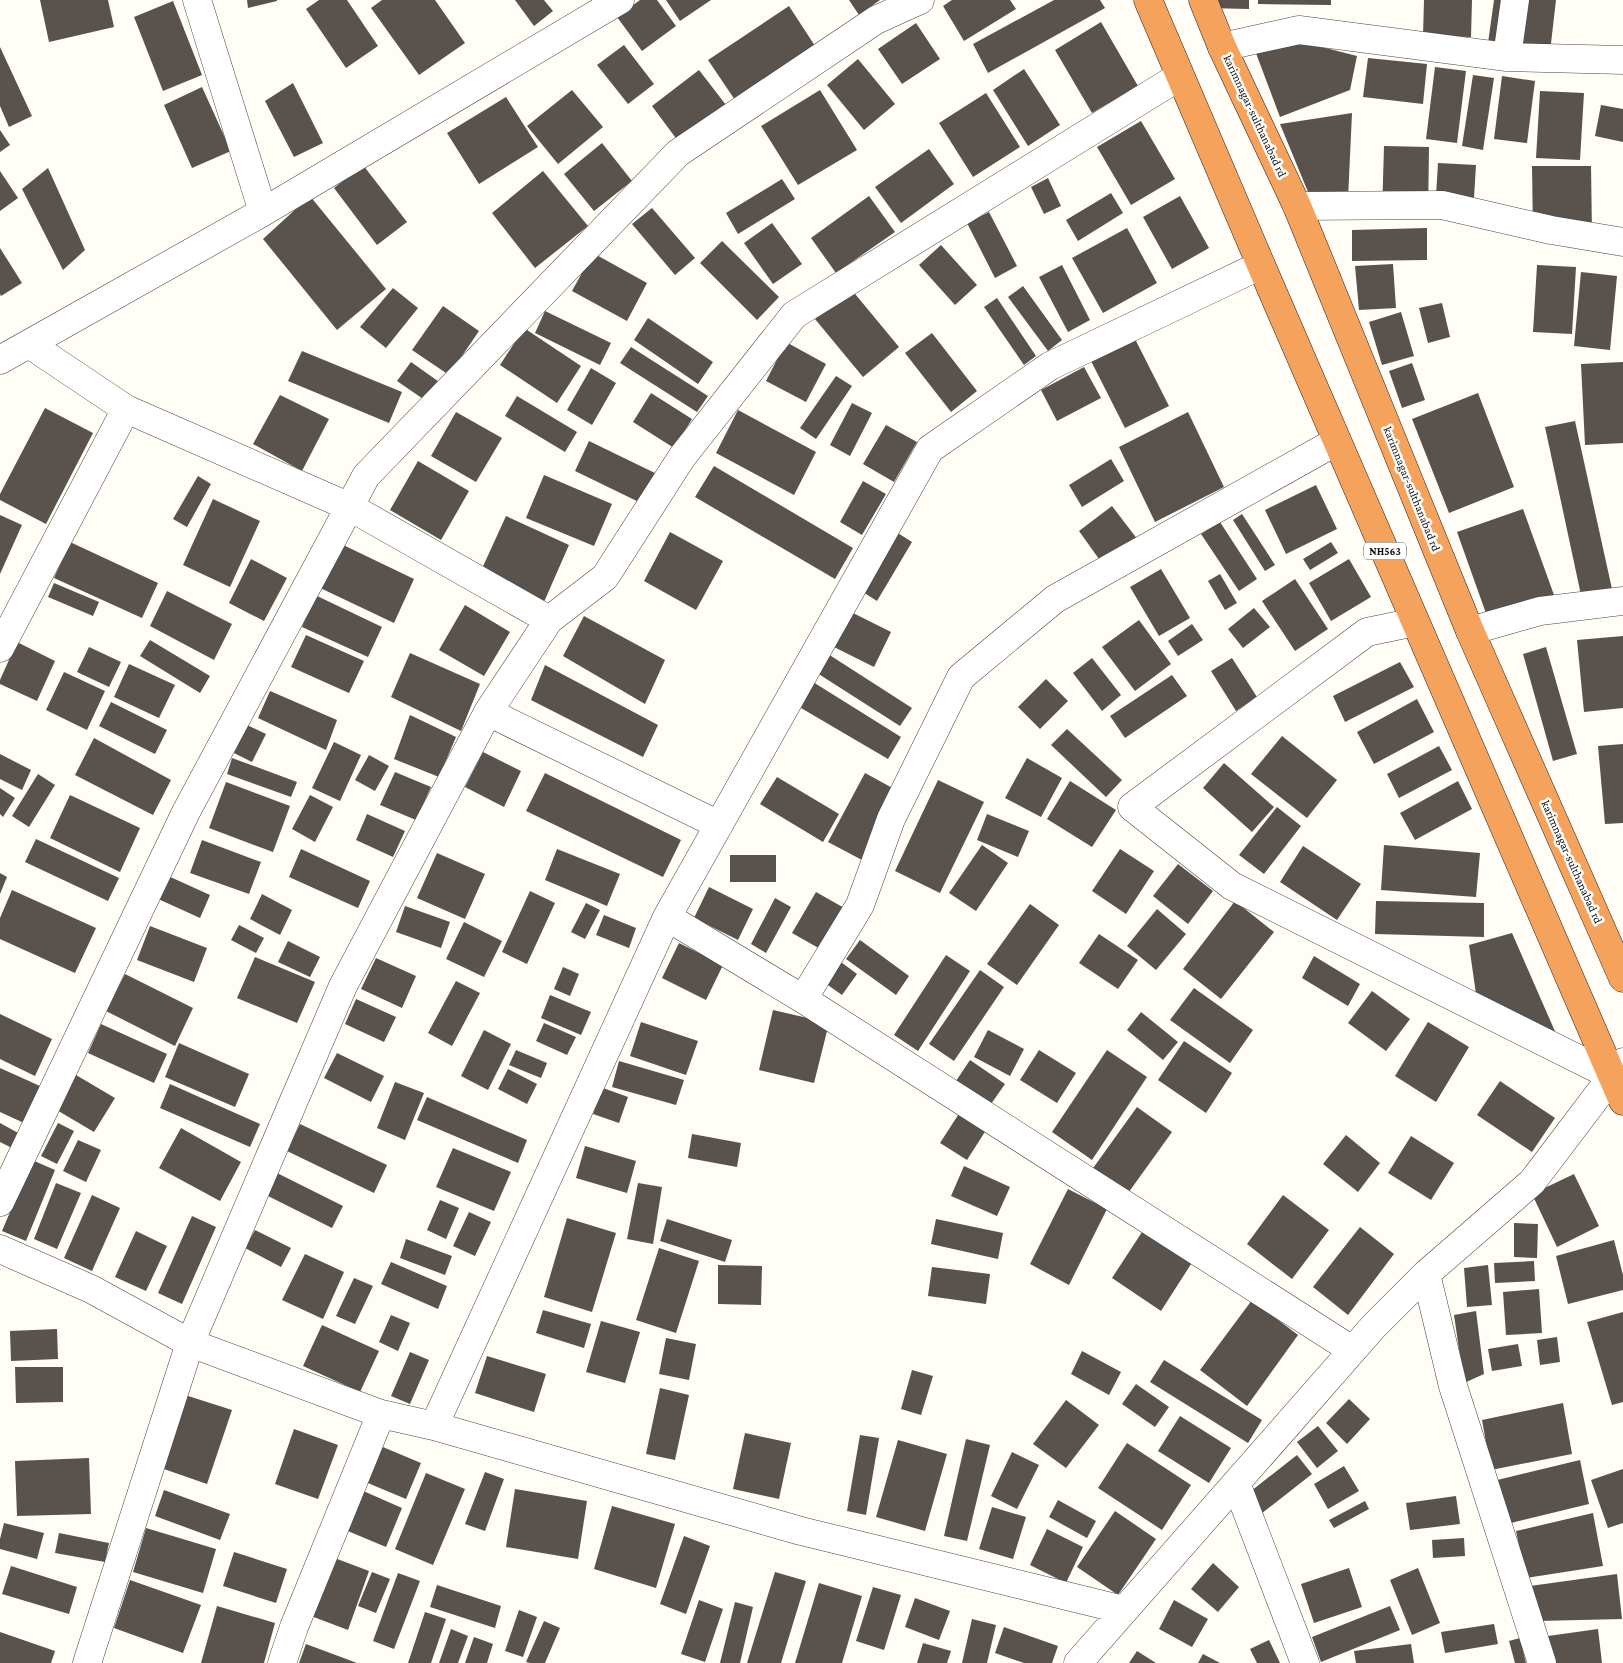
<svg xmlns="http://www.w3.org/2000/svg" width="1623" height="1663" viewBox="0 0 1623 1663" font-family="'Crimson Pro',serif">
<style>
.building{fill:#5a524d}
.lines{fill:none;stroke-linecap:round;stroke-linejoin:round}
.street-casing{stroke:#444;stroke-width:29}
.highway-casing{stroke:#222;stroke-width:29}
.street{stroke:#fff;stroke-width:28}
.highway{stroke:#f5a25d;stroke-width:28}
.labels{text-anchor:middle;stroke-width:5;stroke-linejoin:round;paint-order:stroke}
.shield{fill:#fff;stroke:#585858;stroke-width:1}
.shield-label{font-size:11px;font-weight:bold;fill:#111}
.street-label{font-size:12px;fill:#111;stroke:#fff}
</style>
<rect width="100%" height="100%" fill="#fffdf5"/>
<path class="building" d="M40,0H108L114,27L49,42Z
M247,0H277V1L248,8Z
M319,0H347L378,46L346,68L306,9Z
M382,0H435L465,43L419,75L371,8Z
M515,0H544L553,11L534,26Z
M640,0H657L676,26L642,51L617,17Z
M666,0H711L680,21Z
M849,0H880L859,15Z
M952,0H1010L1016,9L964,41L943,6Z
M1054,0H1100L1105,8L988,73L973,44Z
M1206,0H1249V9L1206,8Z
M1258,0H1331V5L1258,4Z
M1424,0H1472L1471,37L1423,36Z
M1494,0H1556L1550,52L1488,43Z
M173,1L202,75L163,91L134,17Z
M789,6L817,49L737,103L708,60Z
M1101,22L1138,86L1092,113L1055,50Z
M916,23L940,59L902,84L878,49Z
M1283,37L1357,56L1350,90L1280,117L1254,48Z
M624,45L654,84L628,104L597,65Z
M0,47L32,116L9,127L0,106Z
M1368,58L1427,64L1423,104L1363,97Z
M858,59L895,104L864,130L827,85Z
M1435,67L1466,71L1457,143L1426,139Z
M1024,69L1060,125L1028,146L993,90Z
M699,70L726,105L678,141L652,106Z
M1473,75L1494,78L1483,150L1462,146Z
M1502,76L1535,81L1527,143L1494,139Z
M293,83L323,143L294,157L265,101Z
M202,87L231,151L192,168L164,105Z
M572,90L603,127L558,164L527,126Z
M820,90L857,150L798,185L761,126Z
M1540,91L1584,93L1580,160L1536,158Z
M986,93L1020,147L973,177L939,123Z
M506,97L538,147L479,184L447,133Z
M1601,105L1623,109V142L1595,136Z
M1352,113L1348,199L1313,204L1280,124Z
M1141,121L1175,179L1131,205L1097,147Z
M0,130L10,145L0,152Z
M602,143L632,181L594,211L564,174Z
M1384,146L1429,147L1428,216L1382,215Z
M929,149L954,184L901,223L875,187Z
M1438,163L1476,165L1473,214L1435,212Z
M363,165L407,222L377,245L334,188Z
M1532,166H1591L1592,234L1533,235Z
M48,168L85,250L63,270L22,189Z
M0,171L18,198L0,211Z
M543,171L588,226L535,268L492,213Z
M1048,178L1061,206L1044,214L1031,187Z
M782,179L795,199L738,234L726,213Z
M1111,193L1123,213L1078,241L1066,220Z
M310,196L386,289L337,330L263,239Z
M869,196L895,232L836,273L811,238Z
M1180,196L1209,248L1172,269L1143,217Z
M652,208L695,258L675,275L632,224Z
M989,212L1017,266L995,278L967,223Z
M772,223L802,264L773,284L744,243Z
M1127,228L1157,283L1103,313L1072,258Z
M1427,228V260L1352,261V230Z
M722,241L779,297L757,320L700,263Z
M941,245L977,285L955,305L919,265Z
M0,248L22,283L1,296L0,294Z
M593,253L647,283L627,321L572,291Z
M1393,264L1396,308L1359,310L1355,266Z
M1062,265L1090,320L1068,332L1039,277Z
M1537,265L1576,267L1572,334L1533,332Z
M1581,272L1617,276L1610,350L1574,346Z
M1023,286L1062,340L1048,351L1008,297Z
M393,288L418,308L386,348L360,327Z
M851,289L899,347L863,377L815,319Z
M997,298L1036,356L1024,365L984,307Z
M1442,303L1450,337L1428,343L1419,308Z
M443,306L479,331L449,375L412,350Z
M545,311L611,343L600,365L535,333Z
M1401,312L1414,356L1382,365L1369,322Z
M648,318L713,362L698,384L634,340Z
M524,328L581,366L557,403L500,365Z
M932,333L977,391L951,412L905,353Z
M1133,335L1169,406L1125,428L1089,357Z
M786,342L826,364L806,402L766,381Z
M631,347L708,396L697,412L620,363Z
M302,351L402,392L389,423L288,381Z
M411,362L442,384L429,403L397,381Z
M1623,362V443L1585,445L1581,364Z
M1412,363L1425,400L1402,408L1389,371Z
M1084,367L1101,398L1057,421L1041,390Z
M591,368L616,383L592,425L567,410Z
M836,376L852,386L816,439L800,428Z
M651,393L692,419L674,448L633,422Z
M1478,393L1514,487L1449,513L1412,419Z
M280,395L329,419L302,471L253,444Z
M517,396L577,432L565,452L505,416Z
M852,403L872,413L850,456L830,445Z
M45,408L93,433L46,524L0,500V494Z
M738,410L816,452L794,495L716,453Z
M456,412L502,438L476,482L431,456Z
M1188,412L1224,487L1155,522L1119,447Z
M1575,421L1612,589L1581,595L1545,427Z
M886,425L917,442L894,482L863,464Z
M589,441L659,475L645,505L575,471Z
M1111,459L1124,481L1082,507L1069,485Z
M418,461L469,491L441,540L390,510Z
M714,466L853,548L835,579L695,497Z
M544,475L612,504L594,546L526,518Z
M198,476L211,484L187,527L173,519Z
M863,481L886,494L862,535L840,522Z
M1316,485L1337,529L1286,554L1265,510Z
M213,499L260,521L230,587L183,565Z
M1112,506L1138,540L1104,566L1079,531Z
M1523,509L1554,595L1488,619L1457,532Z
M1242,514L1275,565L1265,571L1233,520Z
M0,515L22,525L0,574Z
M506,516L569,545L544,602L480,573Z
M1220,522L1257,579L1239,591L1201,534Z
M893,530L912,542L877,601L858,589Z
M670,532L723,561L696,610L644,581Z
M70,542L158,583L142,618L54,578Z
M337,542L414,579L394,623L316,586Z
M1331,542L1338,553L1310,570L1303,559Z
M251,559L287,578L264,621L229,603Z
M1349,559L1371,597L1331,621L1309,583Z
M1161,569L1190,618L1159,636L1130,587Z
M1220,574L1237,603L1225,610L1208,581Z
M1295,579L1328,629L1295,651L1262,601Z
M54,583L99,602L93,616L48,597Z
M167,591L232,624L214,660L150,626Z
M315,595L382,627L368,657L302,627Z
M465,605L510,632L484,676L439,650Z
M1254,608L1270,627L1243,648L1228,629Z
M849,611L891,632L874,667L832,646Z
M584,616L665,660L645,704L563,656Z
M1139,620L1171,664L1135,691L1102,647Z
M1192,624L1203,640L1178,656L1168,641Z
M306,635L364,661L349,693L291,667Z
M1623,636V708L1584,712L1577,640Z
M150,640L210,676L200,693L140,656Z
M17,642L55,661L37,701L0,684V680Z
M89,647L121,662L109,687L77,672Z
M1546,647L1577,754L1553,761L1523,654Z
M410,653L480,684L461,731L391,697Z
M828,654L912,708L900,726L817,673Z
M1092,658L1121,695L1102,711L1073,673Z
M1232,658L1257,697L1236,711L1211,671Z
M1400,662L1414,687L1345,722L1333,696Z
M129,664L175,685L159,718L114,697Z
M545,665L658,725L643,757L531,700Z
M64,672L105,691L87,730L46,710Z
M1172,675L1187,696L1125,738L1110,716Z
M1046,679L1068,701L1040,729L1018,707Z
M813,682L901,737L888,759L801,708Z
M270,691L337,720L326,750L258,718Z
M1417,699L1434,732L1374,764L1357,732Z
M111,702L167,730L155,754L99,726Z
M410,715L456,737L439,777L394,759Z
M247,725L266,734L252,762L234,753Z
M1067,729L1122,780L1106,797L1051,745Z
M1282,736L1337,780L1307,818L1251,774Z
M94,738L171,780L153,815L75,775Z
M334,742L361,755L340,801L312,788Z
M1623,744V823L1605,824L1598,746Z
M1439,746L1452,770L1399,798L1387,774Z
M483,752L521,771L504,807L465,787Z
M0,754L31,770L22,790L0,779Z
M369,755L389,766L375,791L355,780Z
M232,758L297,782L291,797L227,774Z
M1027,758L1062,778L1041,817L1005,798Z
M1224,763L1274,807L1252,832L1203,788Z
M395,772L431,787L416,820L380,805Z
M545,773L681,840L663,877L526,811Z
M865,773L898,791L862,860L828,842Z
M38,774L55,785L29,827L12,816Z
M777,777L839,814L823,842L760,804Z
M938,780L984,802L940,893L895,871Z
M1070,781L1116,810L1092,847L1047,819Z
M1458,781L1472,809L1415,840L1400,813Z
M226,782L290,806L273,852L209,828Z
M0,788L15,798L3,817L0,814Z
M70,795L140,828L120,872L50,838Z
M310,795L333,807L315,842L292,829Z
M1277,807L1301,826L1264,874L1239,855Z
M367,814L405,831L393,857L356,840Z
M987,814L1029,831L1018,857L977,840Z
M36,839L119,878L108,901L25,862Z
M202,840L261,862L249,894L190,873Z
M982,845L1008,863L976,911L949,893Z
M1384,845L1480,853L1476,897L1381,890Z
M1303,846L1361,884L1337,920L1280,882Z
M301,849L370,881L358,908L289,877Z
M557,849L620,874L607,906L545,880Z
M1120,849L1154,871L1126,914L1092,891Z
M437,853L485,874L465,919L417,898Z
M730,855H776V882H730Z
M1178,864L1213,891L1188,924L1153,896Z
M0,873L7,877L0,894Z
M166,875L210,895L200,918L156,898Z
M709,887L753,909L738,940L694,918Z
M12,890L96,928L75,973L0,939V918Z
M530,891L555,903L527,964L502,952Z
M816,892L846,909L822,950L792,933Z
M262,894L292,910L280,935L250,919Z
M775,898L791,907L766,953L751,944Z
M1235,901L1274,932L1221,999L1183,969Z
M1376,901L1484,903V937L1375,934Z
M586,903L600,910L585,939L571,932Z
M1030,904L1059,925L1017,985L987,964Z
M405,906L450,922L441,948L396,932Z
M1157,909L1186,934L1156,970L1127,946Z
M604,915L636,928L629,948L596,935Z
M464,922L502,941L484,977L446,959Z
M239,925L264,938L256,953L231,940Z
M150,926L207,948L194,982L137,960Z
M1512,933L1557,1036L1476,994L1469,945Z
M1099,934L1138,960L1118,989L1079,963Z
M860,940L909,976L896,995L846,959Z
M288,941L320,957L310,977L278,962Z
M679,943L723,965L706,1000L662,978Z
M946,955L970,971L918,1051L894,1035Z
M1314,956L1360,984L1348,1006L1302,978Z
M255,957L315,982L297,1023L237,998Z
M376,958L416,976L402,1008L361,989Z
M841,962L857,974L842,995L825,983Z
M563,967L579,974L570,996L554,989Z
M980,970L1004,987L954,1061L929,1044Z
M125,974L193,1008L175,1046L106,1011Z
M456,981L480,993L452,1046L428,1033Z
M1194,988L1253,1030L1230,1063L1170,1020Z
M1372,991L1410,1019L1386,1051L1348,1023Z
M550,995L591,1012L581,1035L541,1018Z
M356,999L396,1017L384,1042L345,1024Z
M773,1010L829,1023L814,1083L759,1070Z
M1141,1012L1178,1042L1163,1060L1127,1030Z
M0,1014L52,1039L35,1076L0,1059Z
M641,1022L698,1041L686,1075L630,1056Z
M1428,1022L1469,1047L1436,1102L1395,1076Z
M544,1023L576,1037L567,1055L536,1041Z
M101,1024L167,1054L154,1083L88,1053Z
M484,1030L511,1044L488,1090L461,1076Z
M988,1030L1024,1049L1010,1076L974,1057Z
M1184,1041L1232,1073L1206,1113L1158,1080Z
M179,1043L249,1074L235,1107L165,1077Z
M516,1050L547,1063L541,1078L509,1065Z
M1039,1050L1076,1073L1057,1103L1020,1080Z
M1107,1050L1147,1077L1092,1160L1052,1132Z
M337,1053L384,1076L371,1102L324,1078Z
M970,1060L1005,1084L991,1104L956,1081Z
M619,1061L684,1080L676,1105L612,1087Z
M0,1068L40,1086L24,1123L0,1112Z
M508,1069L537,1084L527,1104L498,1089Z
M76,1075L115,1098L94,1132L55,1109Z
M1500,1081L1555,1118L1532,1152L1477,1115Z
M395,1082L424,1093L405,1140L377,1128Z
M170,1084L260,1124L250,1147L160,1108Z
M603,1088L628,1097L619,1123L593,1114Z
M427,1097L527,1140L518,1163L417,1120Z
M1137,1107L1172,1132L1126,1196L1091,1171Z
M962,1109L988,1127L967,1160L940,1143Z
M0,1123L20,1134L12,1148L0,1142Z
M58,1123L74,1131L57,1164L41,1156Z
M300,1124L387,1165L374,1193L287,1151Z
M181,1128L241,1162L220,1201L159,1168Z
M692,1134L741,1143L737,1167L688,1158Z
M1346,1135L1380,1163L1358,1192L1323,1164Z
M1411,1136L1454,1163L1431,1200L1388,1173Z
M78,1140L101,1150L86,1182L63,1171Z
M585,1146L636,1161L627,1193L576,1178Z
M453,1148L511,1172L494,1211L436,1187Z
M32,1160L55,1170L26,1241L2,1231Z
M964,1166L1010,1187L997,1216L951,1196Z
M273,1171L343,1206L332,1228L262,1193Z
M1574,1174L1599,1226L1557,1247L1532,1194Z
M56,1183L81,1193L57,1249L34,1239Z
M638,1183L662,1187L653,1244L627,1239Z
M1068,1189L1107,1209L1069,1285L1030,1264Z
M92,1195L120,1208L92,1271L64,1258Z
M1283,1195L1329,1230L1292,1279L1247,1244Z
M440,1200L459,1208L446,1239L427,1230Z
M469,1212L491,1222L475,1256L453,1246Z
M192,1216L216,1227L182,1304L158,1293Z
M567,1218L616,1233L592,1312L544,1297Z
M667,1219L732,1240L725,1262L660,1241Z
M936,1219L1003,1233L998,1259L931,1244Z
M1514,1223L1538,1224L1537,1258L1514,1257Z
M1360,1227L1394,1254L1348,1315L1313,1287Z
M1144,1229L1193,1261L1161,1311L1112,1278Z
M255,1230L291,1248L281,1267L245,1248Z
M136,1231L167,1246L146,1291L115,1277Z
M406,1239L452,1256L445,1275L400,1258Z
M1614,1240L1623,1275V1290L1568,1304L1556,1256Z
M659,1248L699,1261L676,1333L636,1320Z
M305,1254L344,1272L323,1319L282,1300Z
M1534,1261L1535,1281L1495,1283L1494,1263Z
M391,1262L447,1286L438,1309L381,1284Z
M718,1265L762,1266L761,1305L718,1304Z
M1488,1265L1492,1305L1467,1307L1464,1268Z
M932,1267L990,1274L986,1304L928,1296Z
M354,1278L373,1286L355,1324L336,1316Z
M1539,1289L1542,1333L1506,1335L1503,1292Z
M1252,1300L1298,1335L1247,1406L1200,1370Z
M543,1310L591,1324L584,1348L536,1333Z
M1476,1311L1484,1374L1464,1383L1454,1315Z
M1623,1312V1402L1612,1405L1587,1322Z
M391,1315L410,1323L398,1351L379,1342Z
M601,1321L640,1332L625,1383L586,1372Z
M322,1325L379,1351L360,1392L303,1366Z
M57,1329L58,1359L11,1361L10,1331Z
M1557,1337L1560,1362L1540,1365L1537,1340Z
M666,1338L696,1344L689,1380L659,1374Z
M1518,1344L1522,1366L1492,1371L1488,1349Z
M1082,1351L1121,1372L1109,1395L1071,1374Z
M410,1352L429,1360L410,1404L391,1396Z
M487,1356L546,1374L534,1412L475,1393Z
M1164,1360L1262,1420L1248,1443L1150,1382Z
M15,1367H63V1402L16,1403Z
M912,1370L933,1376L921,1415L901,1409Z
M1136,1384L1169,1407L1155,1427L1122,1404Z
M660,1388L689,1395L675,1460L646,1454Z
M185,1395L232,1410L207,1484L161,1468Z
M1349,1399L1370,1419L1347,1444L1326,1423Z
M1066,1400L1099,1425L1066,1468L1033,1444Z
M1563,1403L1572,1454L1491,1470L1482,1420Z
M1180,1416L1231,1448L1209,1483L1158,1451Z
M1318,1426L1338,1451L1317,1468L1297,1442Z
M294,1429L338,1445L318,1499L275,1484Z
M745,1433L791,1443L779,1499L733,1489Z
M860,1435L879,1438L866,1515L847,1511Z
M966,1439L990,1445L967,1541L944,1536Z
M898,1440L947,1454L925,1531L876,1517Z
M1127,1443L1191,1485L1162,1530L1098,1488Z
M378,1445L421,1463L406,1499L363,1481Z
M1012,1452L1039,1465L1017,1509L991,1496Z
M1297,1455L1312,1474L1261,1514L1246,1495Z
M89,1458L91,1514L17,1516L15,1461Z
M1580,1460L1589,1504L1507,1524L1493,1481Z
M1344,1466L1359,1491L1328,1509L1314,1484Z
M1623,1469V1523L1608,1528L1591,1480Z
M485,1472L504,1479L485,1531L465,1524Z
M426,1473L465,1489L433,1565L395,1549Z
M515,1489L587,1501L578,1559L506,1547Z
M164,1490L230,1514L220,1540L155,1516Z
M361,1490L402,1508L386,1547L343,1529Z
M1456,1496L1460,1524L1410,1530L1406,1503Z
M1058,1500L1096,1521L1087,1538L1049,1517Z
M1365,1501L1369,1509L1334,1528L1329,1520Z
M612,1506L675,1524L656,1588L594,1569Z
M992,1507L1026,1517L1013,1559L979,1549Z
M1115,1511L1156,1539L1118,1595L1077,1567Z
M1593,1513L1603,1566L1526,1578L1516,1531Z
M4,1523L44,1533L37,1559L0,1549V1539Z
M146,1528L216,1549L203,1593L133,1572Z
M1047,1529L1083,1547L1066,1583L1030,1565Z
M59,1533L109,1543L105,1562L55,1553Z
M684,1536L710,1546L686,1614L660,1604Z
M1464,1538L1465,1556L1433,1558L1432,1540Z
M234,1552L287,1569L276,1603L223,1586Z
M332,1557L369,1571L348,1630L311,1616Z
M1213,1563L1239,1587L1218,1612L1191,1589Z
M11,1566L77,1587L69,1614L2,1594Z
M1349,1568L1362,1607L1314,1623L1301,1584Z
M1418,1568L1440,1623L1412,1635L1390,1580Z
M372,1572L390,1579L376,1613L358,1606Z
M775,1572L806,1581L781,1663H747Z
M398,1573L420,1581L394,1649L373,1641Z
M1617,1574L1622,1619L1538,1621L1530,1586Z
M130,1580L201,1605L183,1653L114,1628Z
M819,1583L862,1596L842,1663H795Z
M437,1585L501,1606L495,1628L430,1607Z
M873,1587L901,1595L884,1650L856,1641Z
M915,1598L950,1611L939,1640L905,1627Z
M699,1600L723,1609L705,1662L681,1654Z
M1174,1600L1208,1619L1192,1647L1159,1629Z
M735,1602L753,1607L740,1663H720Z
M217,1606L275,1623L264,1663H201Z
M1390,1606L1400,1630L1321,1662L1312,1637Z
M519,1610L537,1617L523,1657L505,1651Z
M425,1612L446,1619L431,1663H408Z
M972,1619L996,1625L987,1663H962Z
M544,1621L560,1628L545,1663H530L526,1662Z
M1494,1624L1498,1644L1445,1653L1441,1632Z
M1004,1627L1058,1646L1052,1663H1024L995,1653Z
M451,1629L468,1636L458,1663H439Z
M1598,1629L1602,1663H1554L1548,1636Z
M0,1632L55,1651L51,1663H0Z
M474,1637L493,1644L487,1663H465Z
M1520,1638L1526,1663H1515L1509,1641Z
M1269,1640L1280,1663H1257L1250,1649Z
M923,1643L951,1651L947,1663H917Z
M306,1644L357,1663H299Z
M1411,1644L1414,1663H1356L1354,1651Z
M1137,1651L1156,1663H1129Z
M1203,1654L1220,1663H1198Z"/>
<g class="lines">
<g class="street-casing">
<path id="street" d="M197,0L263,212
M1222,47L1299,30L1507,57L1623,60
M1507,57L1515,0
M1297,206L1442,205L1551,230L1623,242
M1261,265L1050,366L930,449L667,917L803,999L1352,1350
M0,360L263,212L620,0
M126,409L350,507L549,620
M1415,622L1367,632L1132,807L1232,886L1612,1076
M1470,631L1540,611L1623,601
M0,648L126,409L29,344
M488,712L719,825
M803,999L860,905L891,819L961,677L1055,599L1337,441
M0,1202L186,812L366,476L678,153L876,20L920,0
M0,1249L91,1289L190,1343L381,1414L434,1426L801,1531L1124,1610
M1426,1274L1453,1386L1542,1663
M434,1426L667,917
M1236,1483L1305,1663
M87,1663L190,1343L343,986L488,712L549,620L605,577L682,457L794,315L1180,76
M282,1663L294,1627L381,1414
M1078,1663L1374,1326L1426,1274L1532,1182L1623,1062"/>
</g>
<g class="highway-casing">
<path id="highway" d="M1148,0L1261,265L1623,1101
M1203,0L1222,47L1297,206L1470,631L1623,978"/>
</g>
<use href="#street" class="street"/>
<use href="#highway" class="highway"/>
</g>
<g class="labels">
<rect class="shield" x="1364" y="542.5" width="42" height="17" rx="4"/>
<g class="shield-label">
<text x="1385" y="555">NH563</text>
</g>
<g class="street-label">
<text transform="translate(1255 116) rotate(65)" y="4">karimnagar-sulthanabad rd</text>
<text transform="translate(1412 489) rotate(68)" y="4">karimnagar-sulthanabad rd</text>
<text transform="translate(1572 862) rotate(66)" y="4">karimnagar-sulthanabad rd</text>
</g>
</g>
</svg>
